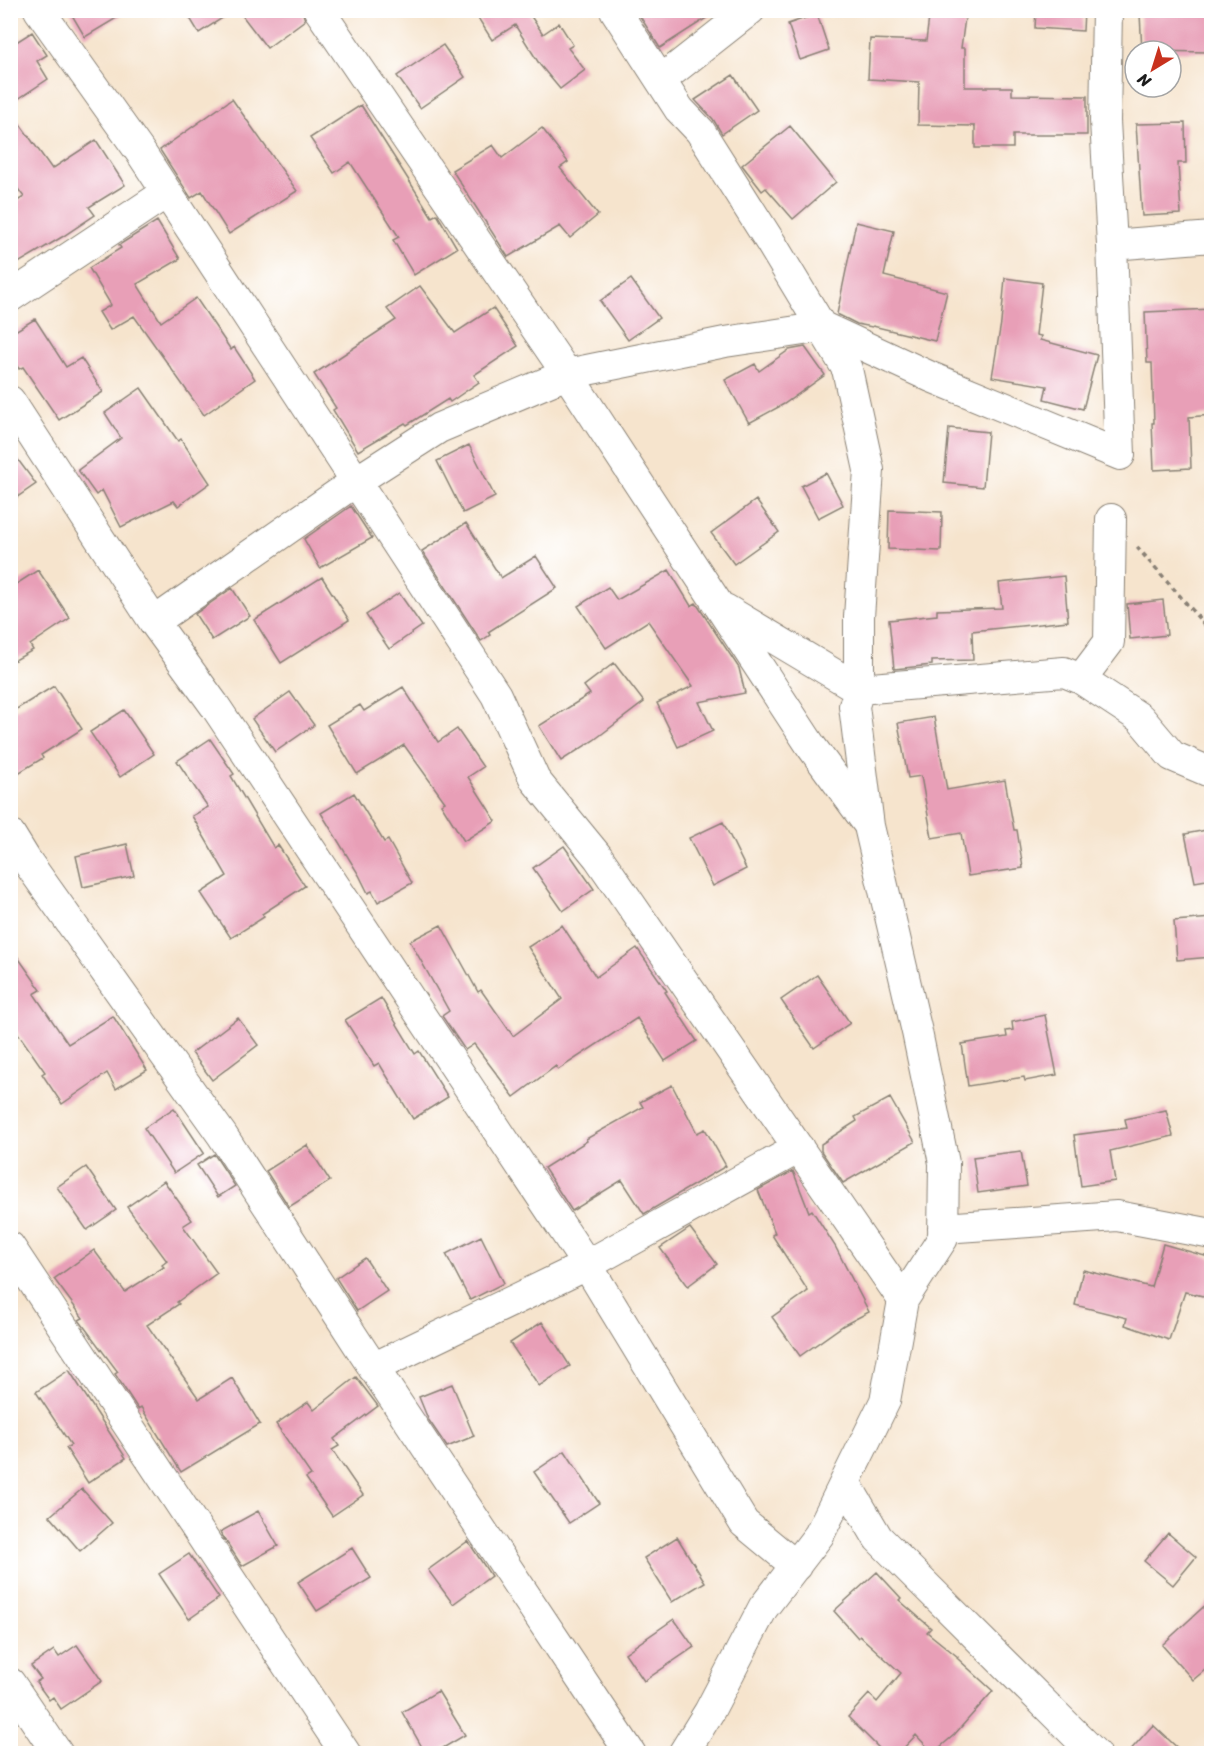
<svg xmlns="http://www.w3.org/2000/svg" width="1222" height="1764" viewBox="0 0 1222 1764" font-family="Sriracha,sans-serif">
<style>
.building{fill:#e89fb7}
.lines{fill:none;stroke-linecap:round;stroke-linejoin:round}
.minor-casing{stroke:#898074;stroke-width:32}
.path{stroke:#898074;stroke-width:4;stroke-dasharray:4.5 4.5;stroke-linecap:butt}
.minor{stroke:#fff;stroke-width:30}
</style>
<rect width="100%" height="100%" fill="#fff"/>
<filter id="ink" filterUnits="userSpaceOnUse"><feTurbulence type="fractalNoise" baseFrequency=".0167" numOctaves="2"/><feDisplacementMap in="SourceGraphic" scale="12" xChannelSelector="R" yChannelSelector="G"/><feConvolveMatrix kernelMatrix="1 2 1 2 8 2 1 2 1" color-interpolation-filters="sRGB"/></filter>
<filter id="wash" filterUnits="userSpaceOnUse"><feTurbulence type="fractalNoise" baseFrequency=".008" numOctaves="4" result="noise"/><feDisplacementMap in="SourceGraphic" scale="24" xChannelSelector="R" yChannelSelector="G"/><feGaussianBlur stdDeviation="1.35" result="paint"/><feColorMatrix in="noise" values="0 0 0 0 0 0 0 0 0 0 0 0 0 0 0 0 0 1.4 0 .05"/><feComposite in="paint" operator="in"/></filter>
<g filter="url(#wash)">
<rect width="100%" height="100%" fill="#f6e4cd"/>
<g id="blocks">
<path class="building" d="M69,10H130L85,37Z
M185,10H235L199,33Z
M238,10H302L305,20L267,48Z
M473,10H537L530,15L543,34L559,23L573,45L568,48L585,70L560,89L540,65L515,25L492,40Z
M636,10H719L660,48Z
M930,10H966L961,48H965V87H1012V95L1087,96V135H1013V148H975V126L918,125L919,82L868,79L870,39L926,41Z
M1036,10H1084L1083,31L1035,28Z
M1157,10H1212V52L1142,51L1140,14H1158Z
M817,14L829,50L800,60L788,24Z
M32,32L47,55L37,61L48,79L18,99L10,88V46Z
M443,45L465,77L420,108L397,76Z
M733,75L757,110L722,134L713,119L695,100Z
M232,99L297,191L229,234L202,191L191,198L160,150Z
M361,105L432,217L437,214L457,248L414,275L393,240L399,237L350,162L334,173L310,138Z
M10,110L52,169L96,140L125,185L89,207L95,215L62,237L10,268V205L24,197L10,178Z
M1185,123L1186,163H1178L1181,214L1142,216L1136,124Z
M790,126L836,182L793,219L766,188L762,191L742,165Z
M542,128L568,162L560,168L598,215L570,238L560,226L508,257L452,170L493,145L502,158Z
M157,221L180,259L137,284L161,322L196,298L231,350L234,347L255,379L204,415L134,316L110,330L99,312L111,305L89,268L121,248L119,245Z
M856,222L894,231L884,276L947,292L935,341L873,326L872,327L857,324L837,314Z
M1005,278L1042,283L1036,335L1041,336L1040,340L1097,355L1083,409L1044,399L1047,386L992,377L1001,323Z
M631,279L659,318L628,340L600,301Z
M420,286L455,333L493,308L518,346L474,375L479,382L450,402L448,399L407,425L405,423L358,451L333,410L336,408L314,374L396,320L387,309Z
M1212,309V415L1189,417L1191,468L1154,470L1152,423H1154L1152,363H1147L1145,312Z
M35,319L66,367L81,358L103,392L59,420L23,367L19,369L10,356V334Z
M805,347L825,375L784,404L749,423L725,380L755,364L759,371L789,350Z
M141,388L178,441L181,439L210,483L178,506L174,501L121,527L102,490L96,495L78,470L121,438L105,413Z
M949,428L988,432L983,487L944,483Z
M469,445L495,497L463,513L437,461Z
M10,449L36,484L10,502Z
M826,473L843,505L818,518L801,486Z
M756,500L779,532L734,564L711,533Z
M351,506L372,538L320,568L304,539Z
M889,510L942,512L941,551L888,549Z
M466,523L501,578L536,556L557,588L488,632L490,635L481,641L422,551Z
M38,570L70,618L30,645L33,650L10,663V588Z
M669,570L691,606L696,603L739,668L745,693L699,702L713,731L678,747L657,703L693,686L648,621L606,648L578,606L608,587L617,600Z
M1064,576L1068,621L972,631L973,660L932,661V665L894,669L889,620L937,615V610L1002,608L999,583Z
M322,577L349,620L281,663L254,620Z
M232,588L250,616L212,640L195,614Z
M399,593L422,626L389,649L366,615Z
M1163,600L1167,635L1130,639L1127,604Z
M614,663L644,702L594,740L561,761L539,726L590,694L584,686Z
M54,686L82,729L41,755L43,758L10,778V713Z
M403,687L438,742L457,729L483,767L468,777L496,821L464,841L441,804L445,802L404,745L357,774L327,725L360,705L364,711Z
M290,692L314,725L275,752L252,719Z
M124,710L154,754L120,777L90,732Z
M934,717L947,790L1005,780L1014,830H1017L1023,868L968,876L961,833L932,838L921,776L908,778L898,723Z
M210,739L234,774L231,776L274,848L278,845L305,886L262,914L264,917L231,938L201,893L227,876L192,816L208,807L177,761Z
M354,793L384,842L388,840L412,883L378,902L372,891L368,893L359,875L321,813Z
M723,822L746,869L713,886L689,838Z
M1212,829V879L1195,882L1185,834Z
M127,844L134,876L83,887L76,856Z
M564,846L594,889L563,911L533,868Z
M1212,918V957L1177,960L1174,921Z
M441,925L478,992L481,990L513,1036L562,999L528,947L562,925L596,977L637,948L667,991L665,992L697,1041L665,1061L637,1018L558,1070L556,1066L514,1097L474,1044L465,1050L442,1016L449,1011L410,941Z
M10,946L41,990L34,994L68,1044L113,1016L147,1070L116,1089L107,1073L62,1104L42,1074L45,1072L10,1022Z
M817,975L850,1023L814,1048L781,1000Z
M381,998L415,1054L419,1051L448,1097L413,1119L379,1063L374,1066L345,1020Z
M1045,1015L1057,1075L1025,1081L1024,1077L968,1086L962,1044L1007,1037L1006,1031L1013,1030L1012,1022Z
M238,1018L258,1045L212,1080L192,1053Z
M672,1085L697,1133L705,1129L726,1166L644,1214L622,1180L572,1211L544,1168L587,1141L586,1139L643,1107L640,1102Z
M890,1098L915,1142L843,1183L821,1151V1144L857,1121L855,1117Z
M174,1108L204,1153L174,1173L144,1128Z
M1166,1110L1173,1136L1110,1151L1115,1181L1081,1186L1074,1135L1127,1128L1125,1119Z
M307,1145L330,1181L289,1207L266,1171Z
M1021,1151L1027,1186L978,1193L973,1157Z
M214,1154L235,1186L218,1197L197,1165Z
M86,1167L116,1210L87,1230L57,1187Z
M793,1171L809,1212L812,1210L835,1246L869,1312L844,1325L800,1356L772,1317L808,1291L772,1235L775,1233L758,1190Z
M164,1181L192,1220L183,1226L217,1273L177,1302L179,1304L147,1325L199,1399L232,1378L260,1424L181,1472L141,1407L138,1409L115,1374L118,1372L79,1320L83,1318L54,1279L94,1250L125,1292L164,1267L162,1265L167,1261L127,1207Z
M690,1228L717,1264L688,1286L660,1248Z
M481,1236L504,1283L470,1300L446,1254Z
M1163,1244L1212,1258V1298L1185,1292L1169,1340L1125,1325L1127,1318L1075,1305L1083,1270L1151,1287Z
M365,1258L387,1291L357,1311L336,1278Z
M542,1322L570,1366L539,1386L510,1343Z
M69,1370L126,1458L88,1483L66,1448L71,1445L36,1392Z
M356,1377L378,1406L334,1439L339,1446L332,1450L363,1495L332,1516L306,1478L311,1475L276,1424L308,1402L314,1410Z
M452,1384L474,1436L447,1447L428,1419L419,1397Z
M565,1451L599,1503L569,1523L534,1472Z
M82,1489L112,1523L80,1551L50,1516Z
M258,1511L278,1546L242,1566L220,1532Z
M1168,1533L1196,1557L1173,1585L1144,1561Z
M677,1537L705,1582L672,1602L644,1558Z
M468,1541L491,1576L453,1604L428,1570Z
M352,1548L371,1578L317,1611L298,1582Z
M189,1554L219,1598L189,1619L159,1574Z
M877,1572L901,1598L899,1600L931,1628L927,1632L958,1657L957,1658L993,1691L954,1735L933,1753L916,1735L898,1754H885L848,1717L869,1694L877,1702L901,1673L860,1636L858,1638L834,1611Z
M1212,1599V1664L1193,1680L1162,1645Z
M674,1619L694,1647L644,1681L625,1653Z
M77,1645L102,1681L61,1709L53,1697L49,1700L36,1682L41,1679L31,1666L54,1650L59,1657Z
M438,1691L465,1735L433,1754H426L402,1712Z
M1153,1725L1184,1754H1127Z"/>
</g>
</g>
<g filter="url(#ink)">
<use href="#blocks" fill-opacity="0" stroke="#898074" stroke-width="1.5"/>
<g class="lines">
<g class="minor-casing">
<path id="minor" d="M39,10L141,153L496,695L535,780L598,857L903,1300
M319,10L567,374L811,746L868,824
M615,10L679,109L700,131L771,243L847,369L869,470L859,617V689L854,706L869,826L917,1032L944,1163L943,1238L903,1300L885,1401L819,1535L763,1608L709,1712L683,1754
M661,80L750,10
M1112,245L1212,237
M10,297L166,193
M10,401L154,622L215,706L587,1265L744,1523L796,1566
M725,609L859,689L1064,672L1081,679L1140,718L1172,756L1212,773
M154,622L355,482L439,428L567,374L725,342L823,327L931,377L1120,455L1112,245L1105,121L1107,10
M1081,679L1109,642L1111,519
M10,834L26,860L222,1135L363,1352L631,1754
M943,1228L1117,1216L1212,1234
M10,1247L346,1754
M373,1368L587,1265L799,1148
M845,1482L878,1538L1095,1754
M10,1683L58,1754"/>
</g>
<path class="path" d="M1137,547L1212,633"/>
<use href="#minor" class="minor"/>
</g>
</g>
<rect width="1222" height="1764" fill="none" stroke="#fff" stroke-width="36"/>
<g transform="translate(1153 69) rotate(218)"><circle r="28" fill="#ffffff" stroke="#a4a4a4" stroke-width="1.5"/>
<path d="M0-4.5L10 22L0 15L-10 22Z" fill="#c8321e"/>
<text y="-9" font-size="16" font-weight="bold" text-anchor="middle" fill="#1c1c1c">N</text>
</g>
</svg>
